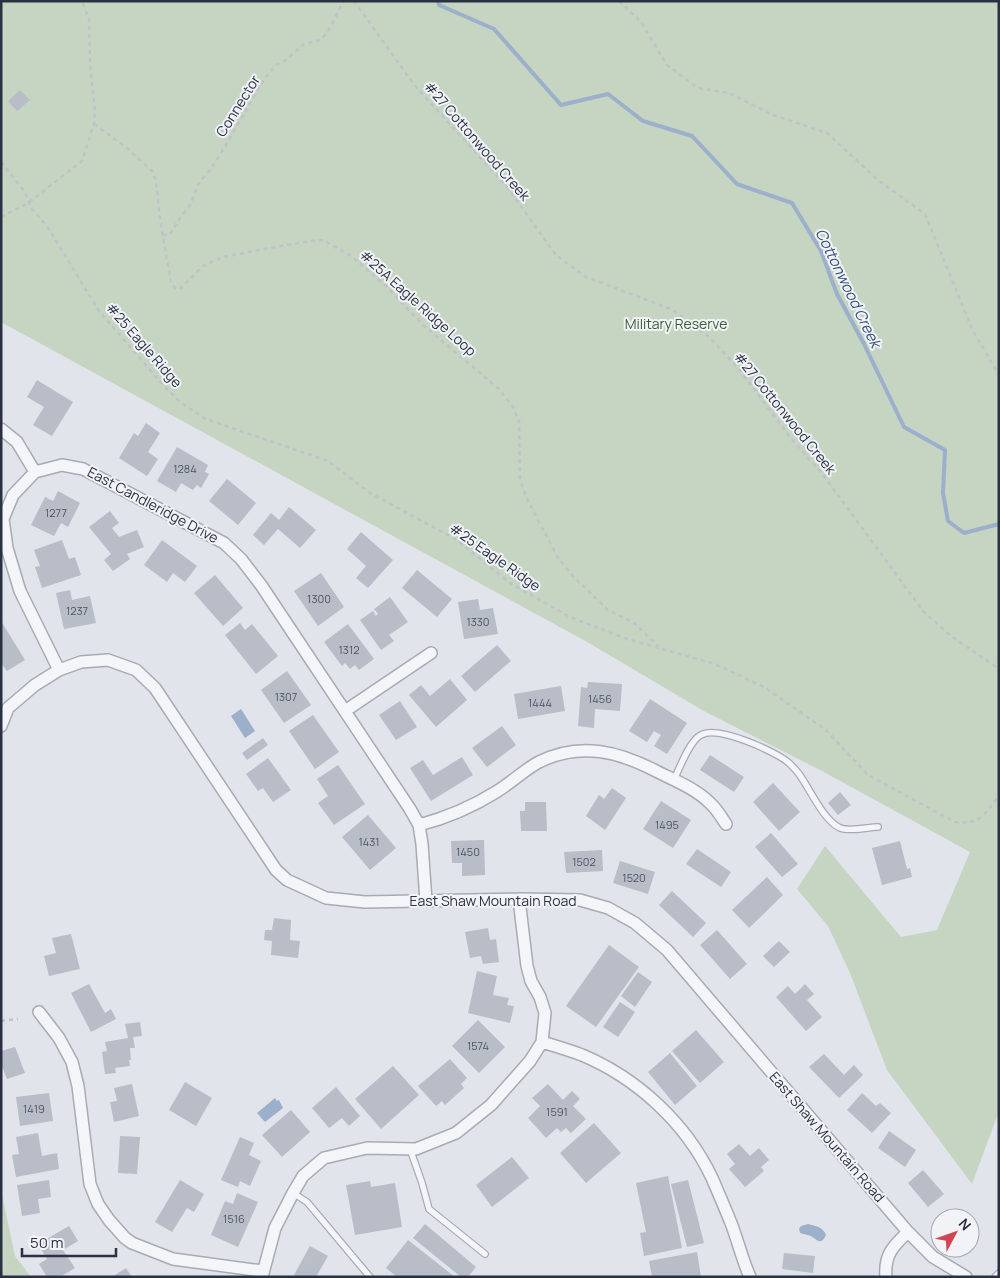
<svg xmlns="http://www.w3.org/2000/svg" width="1000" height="1278" viewBox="0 0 1000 1278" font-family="Manrope,sans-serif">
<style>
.green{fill:#c6d4c2}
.water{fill:#9cb0cb}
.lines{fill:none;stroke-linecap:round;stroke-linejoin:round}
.stream{stroke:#9cb0cb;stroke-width:4}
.building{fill:#b8bdc7}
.lane-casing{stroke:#a6abb4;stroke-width:8}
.street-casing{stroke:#a6abb4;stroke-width:14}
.path{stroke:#bfc2c9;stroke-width:2.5;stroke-dasharray:4 4;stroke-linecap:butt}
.lane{stroke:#f4f5f8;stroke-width:5.5}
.street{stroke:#f4f5f8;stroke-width:11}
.labels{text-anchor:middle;stroke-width:4;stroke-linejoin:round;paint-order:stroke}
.number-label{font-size:11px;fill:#4d5463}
.street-label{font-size:14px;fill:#293142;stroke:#f1f3f7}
.park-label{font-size:14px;fill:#3c5e36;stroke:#f1f3f7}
.water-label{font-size:15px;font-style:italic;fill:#324e77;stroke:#f1f3f7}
</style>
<rect width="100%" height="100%" fill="#e1e4ea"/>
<path class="green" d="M1,1H999V1111L972,1184L887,1070L850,973L828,926L797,889L825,846L901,937L937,930L970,852L822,771L702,710L589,643L1,322Z
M1,1190L15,1256L31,1277H1Z"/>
<path class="water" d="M241,709L255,731L245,738L231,716Z
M275,1098L277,1101L279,1100L283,1108L265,1122L257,1113Z
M808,1224C816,1226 823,1227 826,1235C820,1248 816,1237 808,1235C805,1234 802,1234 800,1233L799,1229L801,1226Z"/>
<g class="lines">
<path class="stream" d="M438,1L439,5L494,29L561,105L608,94L643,121L692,136L737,184L792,203L821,251L837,294L864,344L904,427L945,450L943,493L948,521L964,533L999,524"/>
</g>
<path class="building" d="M20,90L30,100L17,111L8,101Z
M37,380L73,402L52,436L33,425L44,407L27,397Z
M146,423L160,433L148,452L158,459L147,476L119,458L134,433L138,436Z
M177,447L208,465L205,472L209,474L201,488L197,485L193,490L181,483L176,492L157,481Z
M227,479L256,503L238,525L209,501Z
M58,491L80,503L68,527L61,523L54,536L31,525L45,497L53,501Z
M289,507L316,530L300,548L278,529L264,545L253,535L271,513L279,520Z
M110,511L119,523L112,528L119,537L137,530L144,547L127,554L130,559L113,571L104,560L111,554L89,527Z
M361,532L393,560L368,588L356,578L366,566L347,549Z
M62,540L69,559L75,557L81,575L42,588L35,567L40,566L34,550Z
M162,540L197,566L185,582L173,573L167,582L144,565Z
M417,570L452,599L437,617L402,588Z
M321,573L344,607L318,626L294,591Z
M215,575L243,608L223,626L194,593Z
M70,590L72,600L90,596L96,623L64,629L56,593Z
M390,597L408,622L389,635L394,641L381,650L360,620L373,611L376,616L378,614L374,609Z
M478,599L480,610L493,608L498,634L464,639L458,602Z
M1,621L25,660L7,671L1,663Z
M240,623L245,630L252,624L278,656L256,674L225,635Z
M348,624L374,659L359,670L355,665L350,669L345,663L342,666L324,642Z
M497,645L511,661L475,692L461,676Z
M287,671L311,705L284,723L261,690Z
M450,679L467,700L436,727L409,695L421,685L430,696Z
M588,682L622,684L620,711L595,709L594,728L578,726L581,687L587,688Z
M561,686L565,711L518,719L514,694Z
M650,699L687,723L667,754L654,746L661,735L654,731L647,742L629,731Z
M400,701L417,727L396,740L379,715Z
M313,715L339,752L315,769L289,731Z
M502,726L516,745L487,767L472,748Z
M263,738L268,745L247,760L242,753Z
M710,755L744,777L734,792L700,770Z
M462,757L473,775L431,801L410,768L423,760L433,775Z
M268,758L291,790L273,802L263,788L258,791L246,774Z
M338,765L365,804L334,825L318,803L328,796L317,779Z
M773,783L800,812L779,831L753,802Z
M612,788L626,798L605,830L586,816L599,795L604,799Z
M840,792L851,805L838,815L828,803Z
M661,801L691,820L673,848L643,829Z
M525,802H546L547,831H521L520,811H525Z
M368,815L396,848L370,870L342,837Z
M771,833L798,864L782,877L755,847Z
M484,840L485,875L462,876V863H452L451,841Z
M900,841L907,869L910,868L912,877L882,885L872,848Z
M697,849L731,872L721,887L686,864Z
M602,850L603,871L566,873L564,852Z
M620,861L655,872L648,894L613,883Z
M767,877L783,895L749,928L732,910Z
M672,891L706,923L693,937L659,905Z
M274,918L291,920L290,940L300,941L298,958L271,955L272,941L264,940L265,930H272Z
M488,928L490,940L496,939L499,962L483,964L481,956L470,958L465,932Z
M717,930L747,964L730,979L700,945Z
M71,934L80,969L49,976L44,956L56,953L52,938Z
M779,941L790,952L774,967L763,956Z
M609,945L639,967L596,1027L566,1006Z
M477,971L497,976L493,995L509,998L507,1005L514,1006L510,1023L468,1013Z
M638,972L652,982L635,1007L621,996Z
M89,984L105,1013L111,1009L116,1019L91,1032L71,993Z
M805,984L814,994L807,1000L822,1017L806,1031L776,997L788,986L795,994Z
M620,1002L635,1012L618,1037L603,1027Z
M478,1020L505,1047L479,1073L452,1046Z
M140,1022L142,1036L133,1037L135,1048H130L131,1060H129L130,1066L115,1068L116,1073L105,1074L102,1052L107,1051L105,1042L128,1038L125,1024Z
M696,1030L724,1062L700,1083L672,1051Z
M15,1047L25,1073L7,1079L1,1064V1051Z
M670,1053L697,1086L675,1105L648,1072Z
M824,1054L844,1075L854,1065L863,1075L839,1098L809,1067Z
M450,1059L467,1078L461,1084L464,1088L445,1105L442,1101L436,1106L418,1086Z
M393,1066L419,1095L381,1129L355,1099Z
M185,1082L212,1098L196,1126L169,1110Z
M132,1084L139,1116L114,1122L110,1102L117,1101L114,1088Z
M548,1084L563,1100L572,1091L580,1099L573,1106L586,1119L571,1133L566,1128L561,1132L557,1128L546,1138L528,1118L540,1106L532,1098Z
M336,1087L360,1116L349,1126L342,1118L329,1128L312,1108Z
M49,1093L53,1121L20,1126L16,1097Z
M862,1093L876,1106L880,1103L891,1113L872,1133L847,1110Z
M291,1110L310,1132L282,1157L262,1135Z
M594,1123L621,1153L586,1183L560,1153Z
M889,1131L916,1150L905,1167L878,1148Z
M38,1133L42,1156L57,1153L59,1169L16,1177L12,1155L19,1154L16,1137Z
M120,1136L140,1137L137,1174L118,1173Z
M240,1137L254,1143L249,1155L261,1161L250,1186L240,1181L238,1187L221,1180Z
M739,1144L750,1156L759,1148L769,1160L761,1167L764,1171L745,1187L729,1169L735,1164L727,1154Z
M512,1157L529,1178L492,1207L476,1185Z
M923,1170L944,1194L928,1207L908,1183Z
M668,1176L682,1248L644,1256L640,1233L646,1232L636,1183Z
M49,1180L51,1197L38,1199L40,1213L22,1216L17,1185Z
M180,1180L204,1194L194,1212L187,1208L172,1232L155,1222Z
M688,1180L704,1243L687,1247L671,1184Z
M370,1181L371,1187L395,1183L402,1227L355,1235L346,1185Z
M237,1193L258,1202L238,1247L211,1235L225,1201L233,1204Z
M425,1224L476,1267L468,1277H461L413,1238Z
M69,1226L78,1241L63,1250L75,1268L60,1277H47L39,1264L47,1259L38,1244Z
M408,1240L455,1277H397L386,1268Z
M310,1246L328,1256L316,1277H297L294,1275Z
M697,1252L701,1277H652L649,1261Z
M784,1253L815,1256L813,1273L782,1269Z
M126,1268L132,1277H112Z"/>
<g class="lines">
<g class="lane-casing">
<path id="lane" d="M674,780C679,769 690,740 701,735C717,725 775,751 789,763C792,766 796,770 799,774C810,789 823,820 840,828C851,832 867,827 878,827
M410,1149L422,1183L429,1209L485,1254
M293,1193L307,1202L370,1277
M995,1277L999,1273"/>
</g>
<g class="street-casing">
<path id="street" d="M1,429L17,442L35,472
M59,670L20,591L7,548L3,519L13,495L35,472L62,465L83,469L224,543L241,559L261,585L410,809L419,825L422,844L426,901
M345,711L431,653
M1,726L8,708L35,685L59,670L81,662L108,660L136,670L155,688L276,870L287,880L326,898L365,902L519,899L580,900L608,908L635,923L667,950L908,1232L933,1257L966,1277
M419,825C446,818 472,807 496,792C511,783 524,770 539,762C581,741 620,752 658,772C676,781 696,789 710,803C717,809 721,817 726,824
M39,1012L59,1038L72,1062L78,1086L90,1184L98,1204L109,1220L125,1238L132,1243L173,1259L262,1271
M542,1042C555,1046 569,1050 582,1055C637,1078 686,1123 712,1178C718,1192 725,1208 731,1223C738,1241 742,1259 750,1277
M262,1277L275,1228L293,1193L303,1176L324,1158L367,1148L416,1149L456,1133L491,1105L530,1061L542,1042L545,1013L540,997L531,981L527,966L519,899
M886,1277C884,1255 893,1246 908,1232"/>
</g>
<path class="path" d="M354,1L415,86L507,187L556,255L586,277L671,309L708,336L739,369L789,436L824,476L923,611L951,636L999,669
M619,1L641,22L667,65L698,88L729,93L773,115L827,133L879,181L925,214L973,331L999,375
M94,124L127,148L152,171L156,181L160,219L171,283L176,289L181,288L203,266L223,257L264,249L304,242L323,240L351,256L386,286L423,325L499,389L513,407L519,421L520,479L526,497L558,558L574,577L608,610L633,622L658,646
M1,162L25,192L31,208L47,226L99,311L164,386L180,402L206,419L328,461L370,493L457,540L510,583L570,617L627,639L715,664L764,687L826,730L868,775L955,822C981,825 984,814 999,796
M1,217L28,203L82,161L94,124L95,111L90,64L89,19L82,1
M163,235H170C175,223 184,214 191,203C194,196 196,187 200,182C203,177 209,173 212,167C230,140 245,112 261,84C265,77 271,73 275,65C285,63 293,53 300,47C306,41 315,44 321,39C331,31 337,11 344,1
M1,1021L18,1019"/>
<use href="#lane" class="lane"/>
<use href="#street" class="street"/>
</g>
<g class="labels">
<g class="number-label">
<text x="185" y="473">1284</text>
<text x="56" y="517">1277</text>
<text x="319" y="603">1300</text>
<text x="77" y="615">1237</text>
<text x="478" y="626">1330</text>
<text x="349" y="654">1312</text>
<text x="286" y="701">1307</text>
<text x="600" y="703">1456</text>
<text x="540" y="707">1444</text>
<text x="667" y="829">1495</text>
<text x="369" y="846">1431</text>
<text x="468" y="856">1450</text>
<text x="584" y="866">1502</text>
<text x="634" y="882">1520</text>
<text x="478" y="1050">1574</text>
<text x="34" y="1113">1419</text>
<text x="557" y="1116">1591</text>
<text x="234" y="1223">1516</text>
</g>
<g class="street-label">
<text transform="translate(238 106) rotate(-58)" y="5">Connector</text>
<text transform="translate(477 141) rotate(49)" y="5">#27 Cottonwood Creek</text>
<text transform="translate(418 303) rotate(42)" y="5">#25A Eagle Ridge Loop</text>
<text transform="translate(144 345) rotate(49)" y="5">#25 Eagle Ridge</text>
<text transform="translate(785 413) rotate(51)" y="5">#27 Cottonwood Creek</text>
<text transform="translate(153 505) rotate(28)" y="5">East Candleridge Drive</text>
<text transform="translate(495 557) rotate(35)" y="5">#25 Eagle Ridge</text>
<text x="493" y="906">East Shaw Mountain Road</text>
<text transform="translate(827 1137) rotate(49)" y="5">East Shaw Mountain Road</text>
</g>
<g class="park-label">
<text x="676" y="329">Military Reserve</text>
</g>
<g class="water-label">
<text transform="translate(848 288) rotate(64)" y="5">Cottonwood Creek</text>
</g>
</g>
<rect width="1000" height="1278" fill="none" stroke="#293142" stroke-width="5"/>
<g transform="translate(955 1233) rotate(49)"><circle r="24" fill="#f1f3f7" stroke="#a1a5af"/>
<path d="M0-4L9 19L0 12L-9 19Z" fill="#d14554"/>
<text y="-8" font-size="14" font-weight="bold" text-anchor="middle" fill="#293142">N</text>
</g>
<path d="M22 1248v8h94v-8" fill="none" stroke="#293142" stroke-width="2.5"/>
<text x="30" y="1248" font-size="15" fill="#293142" stroke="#f1f3f7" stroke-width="4" paint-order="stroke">50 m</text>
</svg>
